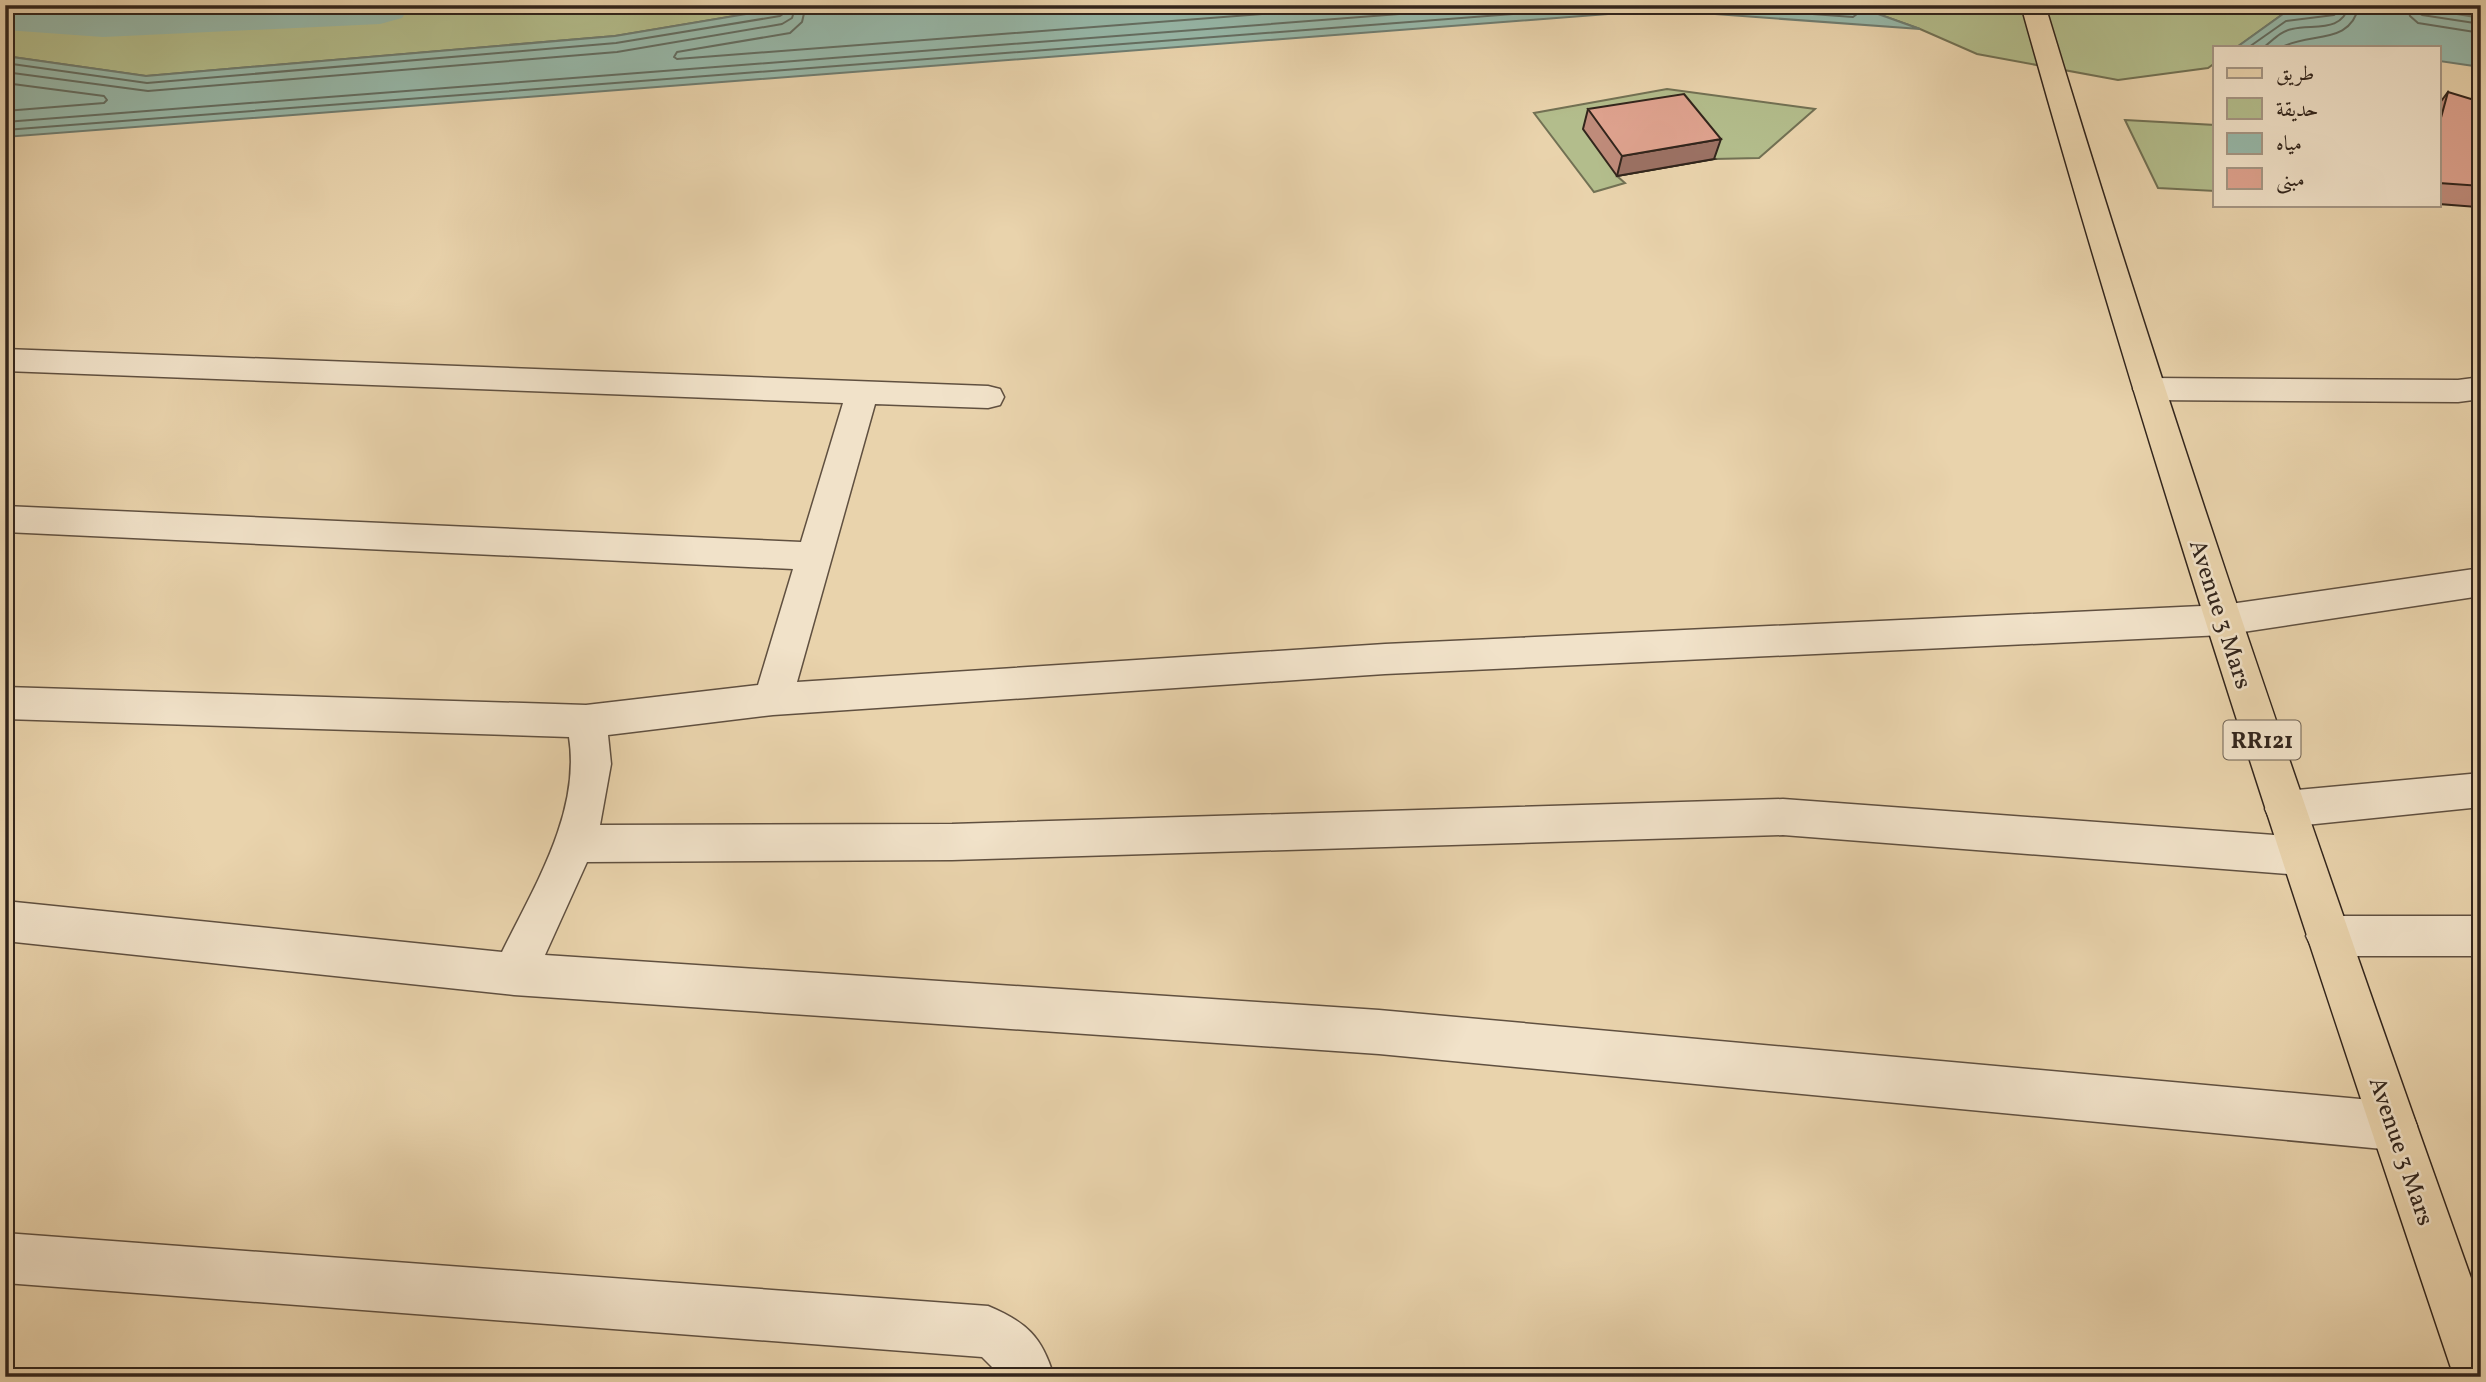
<svg xmlns="http://www.w3.org/2000/svg" width="2486" height="1382" viewBox="0 0 2486 1382" font-family="Vollkorn,Amiri,serif">
<style>
.green{fill:#b3bd8c;stroke:#727154;stroke-width:2}
.water{fill:#97b8a9;stroke:#6f7d71;stroke-width:2}
.lines{fill:none;stroke-linecap:round;stroke-linejoin:round}
.shore{stroke:#646e62;stroke-width:2}
.river{fill:#97b8a9;fill-rule:evenodd}
.minor-casing{stroke:#605040;stroke-width:3}
.primary-casing{stroke:#32251c;stroke-width:3}
.minor{fill:#f1e2c9;fill-rule:evenodd}
.primary{fill:#e9d3ac;fill-rule:evenodd}
.wall{fill:#bf8b7a;stroke:#32251c;stroke-width:2}
.shaded-wall{fill:#9b7163;stroke:#32251c;stroke-width:2}
.building{fill:#dea28e;stroke:#32251c;stroke-width:2}
.labels{text-anchor:middle;stroke-width:5;stroke-linejoin:round;paint-order:stroke}
.shield{fill:#f1e2c9;stroke:#6b5e50;stroke-width:2}
.shield-label{font-size:23px;font-weight:bold;fill:#32251c}
.street-label{font-size:24px;fill:#32251c;stroke:#f1e2c9}
</style>
<rect width="100%" height="100%" fill="#e9d3ac"/>
<filter id="stains"><feTurbulence type="fractalNoise" baseFrequency=".00286" numOctaves="4"/><feColorMatrix values="0 0 0 0 .2 0 0 0 0 .09 0 0 0 0 .02 0 0 0 .5 -.17"/></filter>
<radialGradient id="worn" r=".72"><stop offset=".6" stop-color="#630" stop-opacity="0"/><stop offset="1" stop-color="#630" stop-opacity=".3"/></radialGradient>
<path class="green" d="M5,5H800L615,36L146,76L5,56Z
M1853,5H2364L2283,14L2237,47H2215V63L2208,68L2118,80L1977,54L1920,29Z
M2403,5H2481V18Z
M1667,89L1815,109L1759,158L1714,159L1617,176L1625,183L1594,192L1534,113Z
M2125,120L2215,125V191L2158,188Z"/>
<path class="water" d="M800,5H1853L1920,29L1660,10L5,137V56L146,76L615,36Z
M2364,5H2403L2481,18V67L2439,61V47H2237L2283,14Z"/>
<g class="lines">
<path class="shore" d="M806,5L802,22L790,33L677,52L674,57L677,59L1379,5
M1692,5L1853,17L1857,14L1855,5
M2407,5L2410,16L2418,23L2481,33
M2416,5L2417,12L2422,15L2481,24
M2249,47L2286,21L2334,15L2339,11L2340,5
M2264,47C2273,40 2281,31 2292,29C2314,24 2342,33 2349,5
M2282,47C2312,32 2351,45 2359,5
M5,63L147,83L616,43L780,16L786,12L787,5
M5,72L148,91L617,52L782,24L792,18L796,5
M5,83L104,96L107,100L104,103L5,111
M5,122L1516,5
M5,130L1630,5"/>
<path class="river" d="M5,5H411L402,18L380,24L103,37L5,30Z"/>
<g class="minor-casing">
<path id="minor" d="M5,349L988,386L1000,389L1004,397L1000,405L988,408L875,404L797,682L1385,644L2223,605L2481,568V596L2223,635L1385,674L773,715L608,735L611,764L600,825L952,824L1783,799L2301,837L2316,843L2322,856L2316,869L2301,875L1783,835L952,860L587,862L545,955L1379,1010L2393,1102L2410,1109L2417,1126L2410,1143L2393,1150L1379,1054L514,995L5,941V901L502,952C534,887 581,812 569,737L5,719V687L586,705L758,685L793,569L5,532V506L801,542L843,403L5,371Z
M2481,377V399L2458,402L2149,400L2138,397L2133,389L2138,381L2149,378L2458,380Z
M2481,773V807L2285,827L2271,822L2265,809L2271,796L2285,791Z
M2328,916H2481V956H2328L2313,950L2306,936L2313,922Z
M5,1233L988,1306C1026,1322 1042,1336 1054,1377H1002L982,1357L5,1283Z"/>
</g>
<g class="primary-casing">
<path id="primary" d="M2021,5H2045C2177,443 2327,875 2481,1306V1377H2454C2301,922 2150,467 2021,5Z"/>
</g>
<use href="#minor" class="minor"/>
<use href="#primary" class="primary"/>
</g>
<path class="wall" d="M2448,92L2481,163V203L2477,207L2439,204V104Z
M1588,109L1714,159L1617,176L1583,129Z"/>
<path class="shaded-wall" d="M1721,139L1714,159L1617,176L1622,156Z"/>
<path class="building" d="M2448,92L2481,102V130L2478,158L2481,163V186L2439,183V125Z
M1684,94L1721,139L1622,156L1588,109Z"/>
<g class="labels">
<rect class="shield" x="2223.5" y="720.5" width="77" height="39" rx="5"/>
<g class="shield-label">
<text x="2262" y="748">RR121</text>
</g>
<g class="street-label">
<text transform="translate(2221 614) rotate(72)" y="8">Avenue 3 Mars</text>
<text transform="translate(2402 1151) rotate(71)" y="8">Avenue 3 Mars</text>
</g>
</g>
<rect width="2486" height="1382" fill="none" stroke="#e9d3ac" stroke-width="28"/>
<rect x="7" y="7" width="2472" height="1368" fill="none" stroke="#32251c" stroke-width="3.5"/>
<rect x="14" y="14" width="2458" height="1354" fill="none" stroke="#32251c" stroke-width="2"/>
<rect x="2213" y="46" width="228" height="161" fill="#f1e2c9" stroke="#a59684" stroke-width="2"/>
<rect x="2227" y="68" width="35" height="10" fill="#e9d3ac" stroke="#a59684" stroke-width="2"/>
<text x="2276" y="80" font-size="21" fill="#32251c">طريق</text>
<rect x="2227" y="98" width="35" height="21" fill="#b3bd8c" stroke="#a59684" stroke-width="2"/>
<text x="2276" y="116" font-size="21" fill="#32251c">حديقة</text>
<rect x="2227" y="133" width="35" height="21" fill="#97b8a9" stroke="#a59684" stroke-width="2"/>
<text x="2276" y="150" font-size="21" fill="#32251c">مياه</text>
<rect x="2227" y="168" width="35" height="21" fill="#dea28e" stroke="#a59684" stroke-width="2"/>
<text x="2276" y="186" font-size="21" fill="#32251c">مبنى</text>
<rect width="100%" height="100%" filter="url(#stains)"/>
<rect width="100%" height="100%" fill="url(#worn)"/>
</svg>
